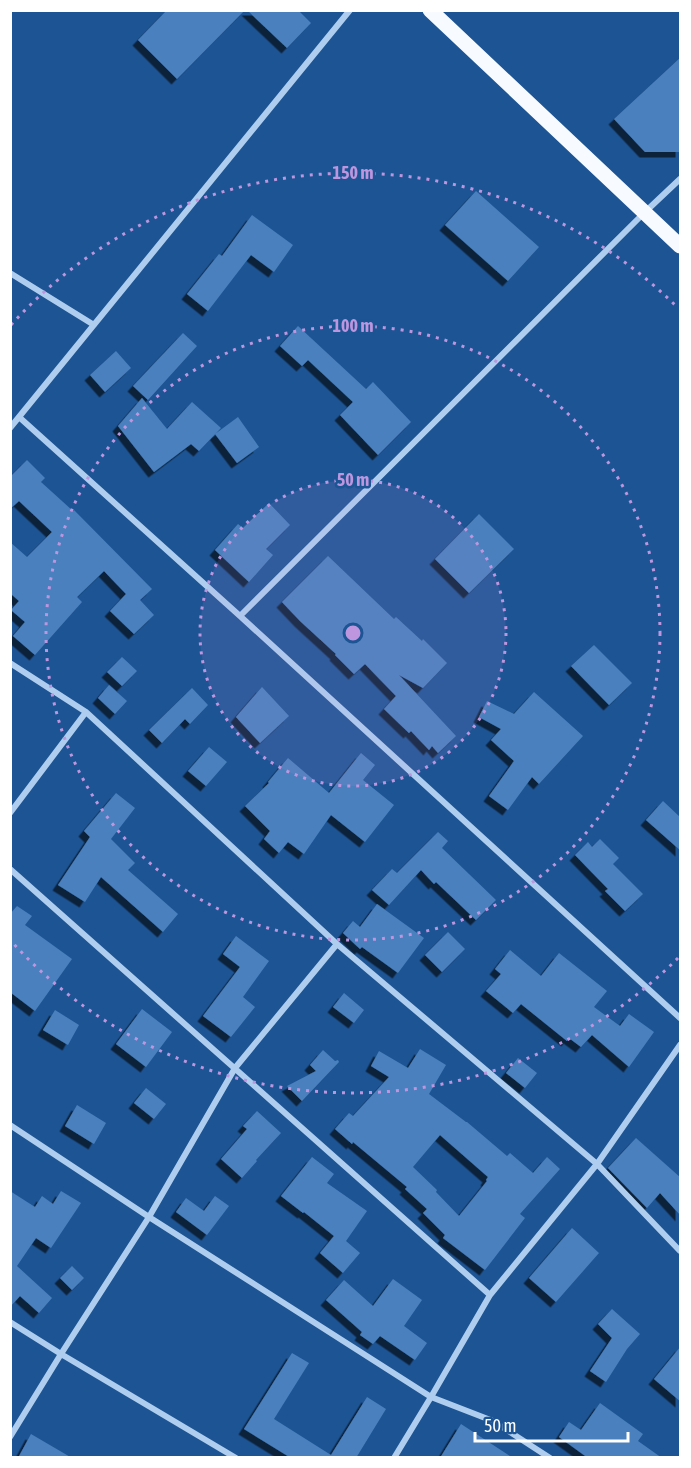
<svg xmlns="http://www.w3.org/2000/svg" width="691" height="1468" viewBox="0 0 691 1468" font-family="'Asap Condensed',sans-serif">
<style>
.building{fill:#4a80bd;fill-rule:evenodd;filter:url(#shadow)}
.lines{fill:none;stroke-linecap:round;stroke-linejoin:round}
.street{stroke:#afceef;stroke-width:6}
.primary{stroke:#f7faff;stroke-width:15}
.ring{fill:none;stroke:#bd96df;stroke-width:3;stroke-dasharray:3 6}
.centre{fill:#bd96df;stroke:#1d5494;stroke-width:3}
.ring-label{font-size:18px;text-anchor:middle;font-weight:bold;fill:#bd96df;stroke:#1d5494;stroke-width:5;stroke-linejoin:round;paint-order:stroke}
</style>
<defs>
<filter id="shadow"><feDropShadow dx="-5.5" dy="5.5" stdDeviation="0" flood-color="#0009"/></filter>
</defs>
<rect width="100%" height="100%" fill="#1d5494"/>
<path class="building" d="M167,10H245L177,79L138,40Z
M247,10H298L311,23L287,48Z
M681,57V152H645L614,119Z
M476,191L539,247L508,281L445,225Z
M252,215L293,245L274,272L251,255L208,311L187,294L219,254L222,256Z
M298,326L366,389L373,382L411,422L378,455L340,415L353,402L308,360L302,366L280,346Z
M183,333L197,346L148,400L133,386Z
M116,351L131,368L105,392L90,375Z
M142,398L167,429L192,402L221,428L199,451L191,444L154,472L118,426Z
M238,417L259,447L237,463L215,434Z
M27,460L45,478L41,482L73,511L74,510L152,589L140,600L154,615L134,634L110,611L126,594L104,571L77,597L82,602L35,655L13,636L25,622L11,610L19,601L10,593V542L27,557L52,532L19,501L10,509V477Z
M269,503L290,525L266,549L273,555L249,582L215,550L238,524L243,528Z
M479,514L514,549L469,593L435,559Z
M328,556L394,619L396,617L422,641L423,639L447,663L423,688L399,675L456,736L438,753L432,746L429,750L411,731L409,733L384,709L396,696L365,664L354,674L335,655L336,654L300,621L282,602Z
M594,645L632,683L609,705L571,666Z
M122,657L137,671L122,686L107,672Z
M109,685L127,701L115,714L98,698Z
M262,687L289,716L260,743L236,717Z
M192,688L208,705L190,724L185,719L162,743L149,730Z
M534,692L583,736L539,784L532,777L508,810L489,796L514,761L491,740L501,729L479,717L487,701L514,714Z
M209,747L227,762L206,786L188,771Z
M361,753L375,765L363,780L394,805L365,842L331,815L304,854L288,842L279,853L264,839L270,831L245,806L269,783L268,782L288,758L329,793Z
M116,793L135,808L111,839L135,863L128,870L178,914L163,932L101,877L85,902L58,885L90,837L84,831Z
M663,801L681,818V851L646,820Z
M438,832L448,841L442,848L496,900L476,920L436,882L434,884L421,870L389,905L372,890L392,869L397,873Z
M600,839L619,858L613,864L643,894L625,911L605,891L608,889L575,855L588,842L592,847Z
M377,904L424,938L398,973L362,947L360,949L343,933L353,921L360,927Z
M17,906L32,916L25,925L72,959L35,1011L10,992V914Z
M448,932L465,949L442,972L425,955Z
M236,936L269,961L243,997L255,1007L231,1037L203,1016L240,967L223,954Z
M510,950L541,976L559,953L607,991L594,1007L620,1026L629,1014L654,1032L629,1067L592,1035L581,1047L569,1038L567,1041L521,1004L513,1013L486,991L501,974L495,969Z
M344,993L364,1010L354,1023L333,1007Z
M142,1009L172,1032L146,1067L116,1044Z
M55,1010L79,1025L68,1045L43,1030Z
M420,1049L446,1065L429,1094L466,1122H467L507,1156L510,1153L533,1173L547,1157L560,1169L520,1214L525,1218L485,1270L443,1238L445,1235L423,1213L427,1209L405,1189L407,1187L353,1142L352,1144L335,1129L349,1113L353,1116L389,1077L371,1066L379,1051L408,1068ZM440,1135L488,1177L486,1180L487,1181L459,1216L436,1192L437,1190L413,1167Z
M323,1050L335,1061L338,1060L339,1062L302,1101L287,1086L316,1071L310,1065Z
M518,1058L537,1073L525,1088L506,1073Z
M146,1088L166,1104L154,1119L134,1103Z
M77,1105L106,1123L94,1144L65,1126Z
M257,1111L281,1133L256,1160L257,1161L242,1178L221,1159L247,1129L243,1126Z
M636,1138L681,1178V1216L660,1193L647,1208L608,1168Z
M312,1157L334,1174L327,1183L367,1211L346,1241L360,1253L343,1273L320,1253L334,1236L304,1212L303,1213L281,1196Z
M10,1191L35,1207L42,1196L53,1204L61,1191L81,1203L51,1248L36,1238L17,1266L52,1298L39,1313L20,1296L10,1307Z
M215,1196L229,1206L207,1235L176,1212L186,1198L204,1211Z
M572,1228L599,1253L556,1302L529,1278Z
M72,1266L84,1278L72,1290L60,1278Z
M393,1279L422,1300L404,1326L427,1343L415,1360L380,1336L373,1344L360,1335L362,1332L326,1300L344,1280L373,1306Z
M612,1309L640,1334L627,1349L606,1382L590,1371L612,1338L598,1324Z
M681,1346V1402L654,1379Z
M292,1353L309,1363L274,1419L331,1455L367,1397L386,1409L356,1458H291L244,1429Z
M600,1403L643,1434L638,1441L662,1458H588L559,1437L569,1422L581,1430Z
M461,1424L513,1458H440Z
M31,1434L72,1458H18Z"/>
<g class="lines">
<path class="street" d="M10,273L94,325
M19,417L240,616L680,1018
M10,428L350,10
M240,616L644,213L680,179
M10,663L86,712L337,944L597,1164L680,1251
M10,813L86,712
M10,869L490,1295
M10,1125L149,1217L431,1397L493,1421L550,1458
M10,1322L61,1354L236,1458
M10,1437L61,1354L149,1217L235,1068L337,944
M394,1458L431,1397L490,1295L597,1164L680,1045"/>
<path class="primary" d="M430,10L680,246"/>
</g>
<circle cx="353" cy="633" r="153" fill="#bd96df" fill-opacity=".12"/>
<g class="ring">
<circle cx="353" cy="633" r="153"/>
<circle cx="353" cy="633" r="307"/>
<path d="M678 958A460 460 0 0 1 11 941M11 325A460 460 0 0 1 678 308"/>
</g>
<circle cx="353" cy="633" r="9" class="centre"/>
<g class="ring-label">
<text x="353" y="179">150 m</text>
<text x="353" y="332">100 m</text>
<text x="353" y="486">50 m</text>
</g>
<rect width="691" height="1468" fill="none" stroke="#ffffff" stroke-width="24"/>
<path d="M475 1432v9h153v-9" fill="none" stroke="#ffffff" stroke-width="3"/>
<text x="484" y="1432" font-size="18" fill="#ffffff" stroke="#1d5494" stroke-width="4.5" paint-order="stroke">50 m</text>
</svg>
